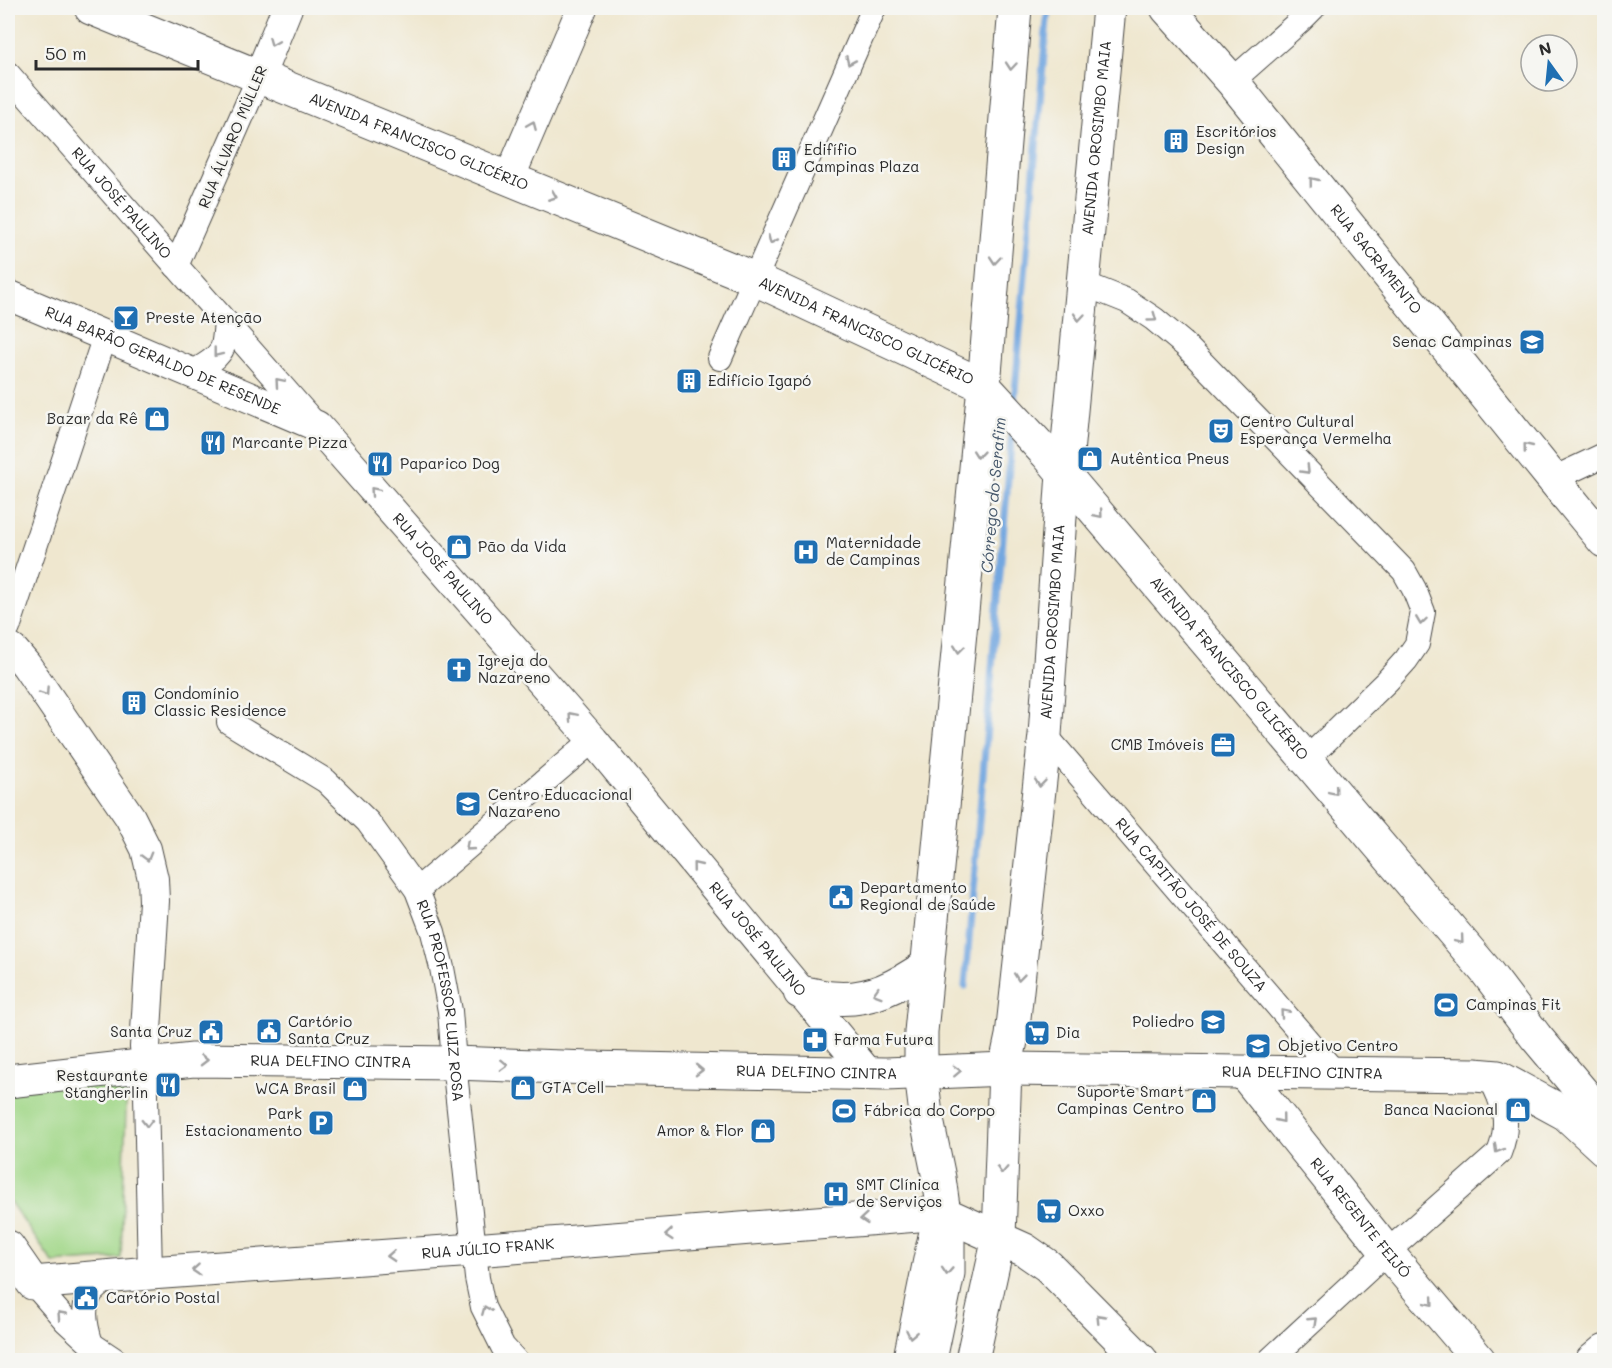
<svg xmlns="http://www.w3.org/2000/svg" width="1612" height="1368" viewBox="0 0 1612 1368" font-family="Mali,sans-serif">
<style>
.green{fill:#a1d788;stroke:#66815a;stroke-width:1.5}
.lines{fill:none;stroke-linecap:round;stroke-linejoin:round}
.stream{stroke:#73a7e0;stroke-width:7}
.minor-casing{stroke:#484744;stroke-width:26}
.tertiary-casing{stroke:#484744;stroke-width:32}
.secondary-casing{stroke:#484744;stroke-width:35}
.primary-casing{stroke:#484744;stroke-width:35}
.minor{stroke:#fff;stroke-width:24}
.tertiary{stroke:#fff;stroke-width:30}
.secondary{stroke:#fff;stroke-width:33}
.primary{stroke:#fff;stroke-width:33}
.oneway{stroke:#a0a0a0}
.labels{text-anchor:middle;stroke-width:5;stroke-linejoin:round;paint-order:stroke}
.poi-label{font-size:15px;fill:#2b2b2b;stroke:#f6f6f2;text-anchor:start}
.street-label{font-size:15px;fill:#2b2b2b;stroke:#f6f6f2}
.water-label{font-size:16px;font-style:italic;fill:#44566a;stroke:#f6f6f2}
</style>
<rect width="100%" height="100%" fill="#f6f6f2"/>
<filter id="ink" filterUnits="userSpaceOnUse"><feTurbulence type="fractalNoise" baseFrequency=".0167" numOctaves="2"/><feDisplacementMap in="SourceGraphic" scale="12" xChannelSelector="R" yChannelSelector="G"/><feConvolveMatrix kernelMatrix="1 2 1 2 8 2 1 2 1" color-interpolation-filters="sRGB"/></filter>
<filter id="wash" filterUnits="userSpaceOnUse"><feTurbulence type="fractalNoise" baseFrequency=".008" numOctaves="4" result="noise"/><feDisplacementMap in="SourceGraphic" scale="24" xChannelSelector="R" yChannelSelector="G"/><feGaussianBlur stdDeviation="1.35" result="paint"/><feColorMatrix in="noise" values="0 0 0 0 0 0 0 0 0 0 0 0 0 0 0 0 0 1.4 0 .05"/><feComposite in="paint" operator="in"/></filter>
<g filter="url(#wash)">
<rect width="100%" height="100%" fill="#efe7cf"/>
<path class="green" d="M127,1079L121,1258L53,1263L8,1199V1090Z"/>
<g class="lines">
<path class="stream" d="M1014,403L1048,8
M965,986L1012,432"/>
</g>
</g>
<g filter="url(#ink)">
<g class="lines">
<g class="minor-casing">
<g id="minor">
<path id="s1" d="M8,74L315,424"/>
<path d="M1232,81L1300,21L1313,8"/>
<path d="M176,266L259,77"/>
<path d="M1082,283L1127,301L1154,319L1185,345L1404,571L1414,589L1423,612L1417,644L1406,660L1387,681L1307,759"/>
<path d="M720,358L874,8"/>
<path d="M191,373C202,367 219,359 223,346C225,338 225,329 226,322"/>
<path d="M1553,479L1604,455"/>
<path d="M8,628L105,336"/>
<path id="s2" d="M229,722L326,781L368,822L417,890L433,932L442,968L450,1011L454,1063L477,1278L483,1307L503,1347L515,1360"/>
<path id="s3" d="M1045,735L1336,1074"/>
<path d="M417,890L593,740"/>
<path d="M145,1050L150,1273"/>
<path d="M33,1283L66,1321L91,1344L115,1360"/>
<path d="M91,1344C85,1325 79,1300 98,1286C102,1282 109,1280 114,1276"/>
<path d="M905,1360L928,1247L931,1234L943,1219"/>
<path d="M1270,1360L1387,1252L1499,1153C1511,1123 1504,1103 1489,1075"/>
</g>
</g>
<g class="tertiary-casing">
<g id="tertiary">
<path d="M259,77L287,8"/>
<path d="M509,179L582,8"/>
<path id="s4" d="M8,295L317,426L593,740L868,1073"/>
<path d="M8,647L14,651L26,665L130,817L146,849L153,879L154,901L145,1047"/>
<path d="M1591,1360L1604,1349"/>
</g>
</g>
<g class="secondary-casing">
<g id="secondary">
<path id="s5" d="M91,8L755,279L984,386"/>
<path id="s6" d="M1167,8L1232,81L1553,479L1604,541"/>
<path id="s7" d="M1244,1073L1387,1252L1479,1360"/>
<path id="s8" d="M8,1247L33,1283L150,1273L474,1250L943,1213L1025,1250L1048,1266L1141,1360"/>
</g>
</g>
<g class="primary-casing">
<g id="primary">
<path id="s9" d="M984,386L1047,454L1486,971L1536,1037L1588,1099L1604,1122"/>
<path d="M800,992C811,994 822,997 832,998C870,1002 899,985 928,965"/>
<path id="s10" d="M8,1081L193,1060L454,1063L589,1068L886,1074L1005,1069L1475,1075L1498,1077L1566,1114L1604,1149"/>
<path d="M930,1360L948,1273V1242L939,1178L926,1115L921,1073V1032L984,386L1015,8"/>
<path id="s11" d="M972,1360L999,1237L1005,1069L1012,1036L1045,735L1063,473L1067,453L1109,8"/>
</g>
</g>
<use href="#minor" class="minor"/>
<use href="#tertiary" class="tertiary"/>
<use href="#secondary" class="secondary"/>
<use href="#primary" class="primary"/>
</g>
<defs><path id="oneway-chevron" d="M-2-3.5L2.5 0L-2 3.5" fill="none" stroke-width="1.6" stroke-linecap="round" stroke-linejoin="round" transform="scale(1.5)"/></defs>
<g class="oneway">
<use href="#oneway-chevron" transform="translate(273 42) rotate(112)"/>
<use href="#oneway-chevron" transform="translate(850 61) rotate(114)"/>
<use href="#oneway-chevron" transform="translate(1011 66) rotate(95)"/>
<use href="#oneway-chevron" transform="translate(532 125) rotate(-67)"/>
<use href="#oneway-chevron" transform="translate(1313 181) rotate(-129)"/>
<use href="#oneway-chevron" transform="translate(553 196) rotate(22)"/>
<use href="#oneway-chevron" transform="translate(772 240) rotate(114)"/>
<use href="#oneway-chevron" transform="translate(995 260) rotate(95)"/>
<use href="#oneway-chevron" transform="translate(1079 317) rotate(95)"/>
<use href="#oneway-chevron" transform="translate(1153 318) rotate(36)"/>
<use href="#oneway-chevron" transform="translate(217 353) rotate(128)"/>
<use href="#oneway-chevron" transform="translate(279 382) rotate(-131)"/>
<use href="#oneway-chevron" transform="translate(1527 447) rotate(-129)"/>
<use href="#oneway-chevron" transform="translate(978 454) rotate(96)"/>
<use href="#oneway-chevron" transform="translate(1306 470) rotate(46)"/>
<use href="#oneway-chevron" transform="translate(374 491) rotate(-131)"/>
<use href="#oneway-chevron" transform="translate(1099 514) rotate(50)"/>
<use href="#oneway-chevron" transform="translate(1421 621) rotate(98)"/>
<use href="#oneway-chevron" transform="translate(959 649) rotate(96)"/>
<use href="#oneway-chevron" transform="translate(45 692) rotate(56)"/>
<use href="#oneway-chevron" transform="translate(572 716) rotate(-131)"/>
<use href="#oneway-chevron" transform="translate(1040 783) rotate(96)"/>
<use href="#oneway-chevron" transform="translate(1334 791) rotate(50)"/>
<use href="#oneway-chevron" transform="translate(469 847) rotate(139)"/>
<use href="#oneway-chevron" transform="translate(147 857) rotate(74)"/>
<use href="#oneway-chevron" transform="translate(696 866) rotate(-129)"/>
<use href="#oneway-chevron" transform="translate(1460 940) rotate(50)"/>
<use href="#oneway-chevron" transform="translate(1019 977) rotate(96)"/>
<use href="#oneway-chevron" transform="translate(877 993) rotate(163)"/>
<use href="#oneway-chevron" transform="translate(1284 1013) rotate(-131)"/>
<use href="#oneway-chevron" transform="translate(204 1060) rotate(1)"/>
<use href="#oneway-chevron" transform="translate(504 1065) rotate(2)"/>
<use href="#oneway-chevron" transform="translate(699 1070) rotate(1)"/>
<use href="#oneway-chevron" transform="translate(957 1071) rotate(-2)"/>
<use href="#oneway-chevron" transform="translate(1281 1119) rotate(51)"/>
<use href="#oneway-chevron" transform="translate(147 1123) rotate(89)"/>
<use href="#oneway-chevron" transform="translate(1498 1149) rotate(120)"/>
<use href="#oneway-chevron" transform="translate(1002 1170) rotate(92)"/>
<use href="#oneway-chevron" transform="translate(864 1219) rotate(175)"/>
<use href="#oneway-chevron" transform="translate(669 1235) rotate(175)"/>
<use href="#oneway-chevron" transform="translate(391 1256) rotate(176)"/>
<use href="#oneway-chevron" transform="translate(196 1270) rotate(176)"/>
<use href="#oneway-chevron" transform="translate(947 1271) rotate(94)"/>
<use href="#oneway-chevron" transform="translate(1430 1302) rotate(50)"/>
<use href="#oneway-chevron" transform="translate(486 1310) rotate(-112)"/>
<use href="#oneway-chevron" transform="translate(61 1315) rotate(-132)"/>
<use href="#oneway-chevron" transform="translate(1100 1318) rotate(-134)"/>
<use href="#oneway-chevron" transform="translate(1313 1321) rotate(-43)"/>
<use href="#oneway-chevron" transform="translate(911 1334) rotate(101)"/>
</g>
</g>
<defs>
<g id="building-square" transform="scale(1.35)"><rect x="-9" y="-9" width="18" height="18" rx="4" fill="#1f6fb2" stroke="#f6f6f2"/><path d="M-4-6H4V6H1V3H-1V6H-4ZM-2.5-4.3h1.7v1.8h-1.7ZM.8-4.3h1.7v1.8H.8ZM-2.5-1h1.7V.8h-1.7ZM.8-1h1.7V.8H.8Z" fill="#fff"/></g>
<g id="bar-square" transform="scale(1.35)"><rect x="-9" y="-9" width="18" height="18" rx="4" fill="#1f6fb2" stroke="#f6f6f2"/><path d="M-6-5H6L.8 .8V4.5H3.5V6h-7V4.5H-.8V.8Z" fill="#fff"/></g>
<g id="university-square" transform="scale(1.35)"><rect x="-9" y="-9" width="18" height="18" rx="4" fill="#1f6fb2" stroke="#f6f6f2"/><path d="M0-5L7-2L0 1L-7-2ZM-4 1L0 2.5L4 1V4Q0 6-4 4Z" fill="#fff"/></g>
<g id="shop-square" transform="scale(1.35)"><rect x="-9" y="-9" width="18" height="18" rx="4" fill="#1f6fb2" stroke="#f6f6f2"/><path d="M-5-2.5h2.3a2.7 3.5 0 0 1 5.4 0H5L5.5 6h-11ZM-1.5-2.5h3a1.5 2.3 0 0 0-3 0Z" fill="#fff"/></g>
<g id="theatre-square" transform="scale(1.35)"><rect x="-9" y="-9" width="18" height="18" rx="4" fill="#1f6fb2" stroke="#f6f6f2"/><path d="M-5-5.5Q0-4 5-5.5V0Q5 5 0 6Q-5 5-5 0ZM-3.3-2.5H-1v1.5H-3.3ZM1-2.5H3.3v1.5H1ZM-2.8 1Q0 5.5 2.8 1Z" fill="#fff"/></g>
<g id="restaurant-square" transform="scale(1.35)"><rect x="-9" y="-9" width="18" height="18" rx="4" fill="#1f6fb2" stroke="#f6f6f2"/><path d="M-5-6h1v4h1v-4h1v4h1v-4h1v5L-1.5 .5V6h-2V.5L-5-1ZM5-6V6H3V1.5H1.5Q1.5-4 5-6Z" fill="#fff"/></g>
<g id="hospital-square" transform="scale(1.35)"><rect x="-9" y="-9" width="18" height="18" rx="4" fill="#1f6fb2" stroke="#f6f6f2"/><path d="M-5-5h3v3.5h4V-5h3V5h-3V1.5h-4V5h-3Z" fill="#fff"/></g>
<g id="church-square" transform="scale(1.35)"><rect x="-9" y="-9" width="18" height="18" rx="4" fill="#1f6fb2" stroke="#f6f6f2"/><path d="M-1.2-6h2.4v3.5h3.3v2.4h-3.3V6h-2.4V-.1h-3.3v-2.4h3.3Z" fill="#fff"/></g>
<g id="office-square" transform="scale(1.35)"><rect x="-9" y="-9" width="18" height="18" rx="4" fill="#1f6fb2" stroke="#f6f6f2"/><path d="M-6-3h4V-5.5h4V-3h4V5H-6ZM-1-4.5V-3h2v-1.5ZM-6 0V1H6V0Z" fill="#fff"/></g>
<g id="civic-square" transform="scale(1.35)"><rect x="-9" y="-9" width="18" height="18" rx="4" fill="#1f6fb2" stroke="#f6f6f2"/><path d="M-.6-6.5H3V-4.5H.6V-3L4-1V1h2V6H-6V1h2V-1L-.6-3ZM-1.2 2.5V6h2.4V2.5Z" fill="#fff"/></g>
<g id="stadium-square" transform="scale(1.35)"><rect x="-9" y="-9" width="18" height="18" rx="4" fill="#1f6fb2" stroke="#f6f6f2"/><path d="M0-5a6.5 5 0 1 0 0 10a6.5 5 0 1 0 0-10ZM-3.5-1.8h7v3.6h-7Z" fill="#fff"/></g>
<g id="school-square" transform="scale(1.35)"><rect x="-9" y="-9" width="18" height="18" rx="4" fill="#1f6fb2" stroke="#f6f6f2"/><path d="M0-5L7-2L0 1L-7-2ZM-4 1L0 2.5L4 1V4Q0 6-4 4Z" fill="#fff"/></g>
<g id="supermarket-square" transform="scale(1.35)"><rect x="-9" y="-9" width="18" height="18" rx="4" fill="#1f6fb2" stroke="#f6f6f2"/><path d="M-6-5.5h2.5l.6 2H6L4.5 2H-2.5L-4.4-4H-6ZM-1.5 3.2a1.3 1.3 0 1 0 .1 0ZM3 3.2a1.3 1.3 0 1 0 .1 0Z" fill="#fff"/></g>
<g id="pharmacy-square" transform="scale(1.35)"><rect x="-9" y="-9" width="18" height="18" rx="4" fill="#1f6fb2" stroke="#f6f6f2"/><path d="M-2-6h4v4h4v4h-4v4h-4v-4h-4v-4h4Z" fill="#fff"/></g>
<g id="parking-square" transform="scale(1.35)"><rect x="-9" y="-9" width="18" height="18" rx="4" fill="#1f6fb2" stroke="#f6f6f2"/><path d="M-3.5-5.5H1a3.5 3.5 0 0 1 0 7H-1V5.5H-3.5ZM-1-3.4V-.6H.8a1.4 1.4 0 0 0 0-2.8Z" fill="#fff"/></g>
</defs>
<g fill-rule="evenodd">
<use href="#building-square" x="1176" y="141"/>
<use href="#building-square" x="784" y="159"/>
<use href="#bar-square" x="126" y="318"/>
<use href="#university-square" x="1532" y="342"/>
<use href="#building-square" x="689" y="381"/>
<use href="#shop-square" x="157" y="419"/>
<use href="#theatre-square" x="1221" y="431"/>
<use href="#restaurant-square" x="213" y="443"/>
<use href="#shop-square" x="1090" y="459"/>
<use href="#restaurant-square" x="380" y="464"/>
<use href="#shop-square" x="459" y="547"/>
<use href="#hospital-square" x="806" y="552"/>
<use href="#church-square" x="459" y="670"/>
<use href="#building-square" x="134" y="703"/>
<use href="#office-square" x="1223" y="745"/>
<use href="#university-square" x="468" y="804"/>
<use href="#civic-square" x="841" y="897"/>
<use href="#stadium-square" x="1446" y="1005"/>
<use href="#school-square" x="1213" y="1022"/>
<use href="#civic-square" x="269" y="1031"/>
<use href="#civic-square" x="211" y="1032"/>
<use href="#supermarket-square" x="1037" y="1033"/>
<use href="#pharmacy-square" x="815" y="1040"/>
<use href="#school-square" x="1258" y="1046"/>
<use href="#restaurant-square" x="168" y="1085"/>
<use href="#shop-square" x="523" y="1088"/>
<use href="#shop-square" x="355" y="1089"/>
<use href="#shop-square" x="1204" y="1101"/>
<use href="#shop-square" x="1518" y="1110"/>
<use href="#stadium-square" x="844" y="1111"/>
<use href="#parking-square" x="321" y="1123"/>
<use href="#shop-square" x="763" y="1131"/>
<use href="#hospital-square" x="836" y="1194"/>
<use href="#supermarket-square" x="1049" y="1211"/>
<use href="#civic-square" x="86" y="1298"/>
</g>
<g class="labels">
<g class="poi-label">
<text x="1196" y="137">Escritórios<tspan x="1196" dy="17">Design</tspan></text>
<text x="804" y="155">Edifífio<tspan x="804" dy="17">Campinas Plaza</tspan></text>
<text x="146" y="323">Preste Atenção</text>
<text x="1512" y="347" text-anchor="end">Senac Campinas</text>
<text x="708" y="386">Edifício Igapó</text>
<text x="138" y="424" text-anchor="end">Bazar da Rê</text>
<text x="1240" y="427">Centro Cultural<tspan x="1240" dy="17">Esperança Vermelha</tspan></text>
<text x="232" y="448">Marcante Pizza</text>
<text x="1110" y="464">Autêntica Pneus</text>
<text x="400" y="469">Paparico Dog</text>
<text x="826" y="548">Maternidade<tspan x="826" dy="17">de Campinas</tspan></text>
<text x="478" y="552">Pão da Vida</text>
<text x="478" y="666">Igreja do<tspan x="478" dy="17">Nazareno</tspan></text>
<text x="154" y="699">Condomínio<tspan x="154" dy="17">Classic Residence</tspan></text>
<text x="1204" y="750" text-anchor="end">CMB Imóveis</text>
<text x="488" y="800">Centro Educacional<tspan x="488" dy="17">Nazareno</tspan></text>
<text x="860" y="893">Departamento<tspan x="860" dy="17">Regional de Saúde</tspan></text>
<text x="1466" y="1010">Campinas Fit</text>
<text x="288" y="1027">Cartório<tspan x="288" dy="17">Santa Cruz</tspan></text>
<text x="1194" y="1027" text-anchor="end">Poliedro</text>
<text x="192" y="1037" text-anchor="end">Santa Cruz</text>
<text x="1056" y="1038">Dia</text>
<text x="834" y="1045">Farma Futura</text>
<text x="1278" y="1051">Objetivo Centro</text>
<text x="148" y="1081" text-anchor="end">Restaurante<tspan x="148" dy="17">Stangherlin</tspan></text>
<text x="542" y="1093">GTA Cell</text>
<text x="336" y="1094" text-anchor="end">WCA Brasil</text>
<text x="1184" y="1097" text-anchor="end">Suporte Smart<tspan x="1184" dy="17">Campinas Centro</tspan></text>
<text x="1498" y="1115" text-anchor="end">Banca Nacional</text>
<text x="864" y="1116">Fábrica do Corpo</text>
<text x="302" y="1119" text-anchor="end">Park<tspan x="302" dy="17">Estacionamento</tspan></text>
<text x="744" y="1136" text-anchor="end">Amor &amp; Flor</text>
<text x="856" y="1190">SMT Clínica<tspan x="856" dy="17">de Serviços</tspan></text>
<text x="1068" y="1216">Oxxo</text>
<text x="106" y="1303">Cartório Postal</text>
</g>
<g class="street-label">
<text transform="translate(233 137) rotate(-67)" y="5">RUA ÁLVARO MÜLLER</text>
<text dy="5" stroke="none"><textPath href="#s11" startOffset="1230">AVENIDA OROSIMBO MAIA</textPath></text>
<text dy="5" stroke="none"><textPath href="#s5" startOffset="354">AVENIDA FRANCISCO GLICÉRIO</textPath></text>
<text dy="5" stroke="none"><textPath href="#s1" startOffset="172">RUA JOSÉ PAULINO</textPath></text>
<text dy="5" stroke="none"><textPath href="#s6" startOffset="327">RUA SACRAMENTO</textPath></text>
<text dy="5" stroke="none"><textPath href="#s5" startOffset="840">AVENIDA FRANCISCO GLICÉRIO</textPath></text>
<text dy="5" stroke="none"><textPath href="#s4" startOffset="168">RUA BARÃO GERALDO DE RESENDE</textPath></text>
<text dy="5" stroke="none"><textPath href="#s4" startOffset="526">RUA JOSÉ PAULINO</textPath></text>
<text dy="5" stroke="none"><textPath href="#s11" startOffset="744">AVENIDA OROSIMBO MAIA</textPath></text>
<text dy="5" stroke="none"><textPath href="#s9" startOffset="374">AVENIDA FRANCISCO GLICÉRIO</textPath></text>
<text dy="5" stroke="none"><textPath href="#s3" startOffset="224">RUA CAPITÃO JOSÉ DE SOUZA</textPath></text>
<text dy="5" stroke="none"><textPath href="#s4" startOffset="1012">RUA JOSÉ PAULINO</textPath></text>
<text dy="5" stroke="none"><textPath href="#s2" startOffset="370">RUA PROFESSOR LUIZ ROSA</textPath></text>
<text dy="5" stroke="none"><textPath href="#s10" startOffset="324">RUA DELFINO CINTRA</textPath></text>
<text dy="5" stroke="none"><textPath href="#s10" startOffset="810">RUA DELFINO CINTRA</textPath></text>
<text dy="5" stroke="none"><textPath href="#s10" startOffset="1296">RUA DELFINO CINTRA</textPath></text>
<text dy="5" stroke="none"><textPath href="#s7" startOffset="186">RUA REGENTE FEIJÓ</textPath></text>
<text dy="5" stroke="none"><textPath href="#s8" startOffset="500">RUA JÚLIO FRANK</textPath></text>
</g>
<g class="water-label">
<text transform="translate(993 495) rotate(-85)" y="6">Córrego do Serafim</text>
</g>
</g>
<rect width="1612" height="1368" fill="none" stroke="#f6f6f2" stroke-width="30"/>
<g transform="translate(1549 63) rotate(345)"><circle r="28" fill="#f6f6f2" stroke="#a5a5a2" stroke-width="1.5"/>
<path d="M0-4.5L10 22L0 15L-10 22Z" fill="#1f6fb2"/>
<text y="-9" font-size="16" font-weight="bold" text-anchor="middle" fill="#2b2b2b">N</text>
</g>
<path d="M36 60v9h162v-9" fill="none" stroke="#2b2b2b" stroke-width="3"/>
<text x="45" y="60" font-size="18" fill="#2b2b2b" stroke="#f6f6f2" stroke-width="4.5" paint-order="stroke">50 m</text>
</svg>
